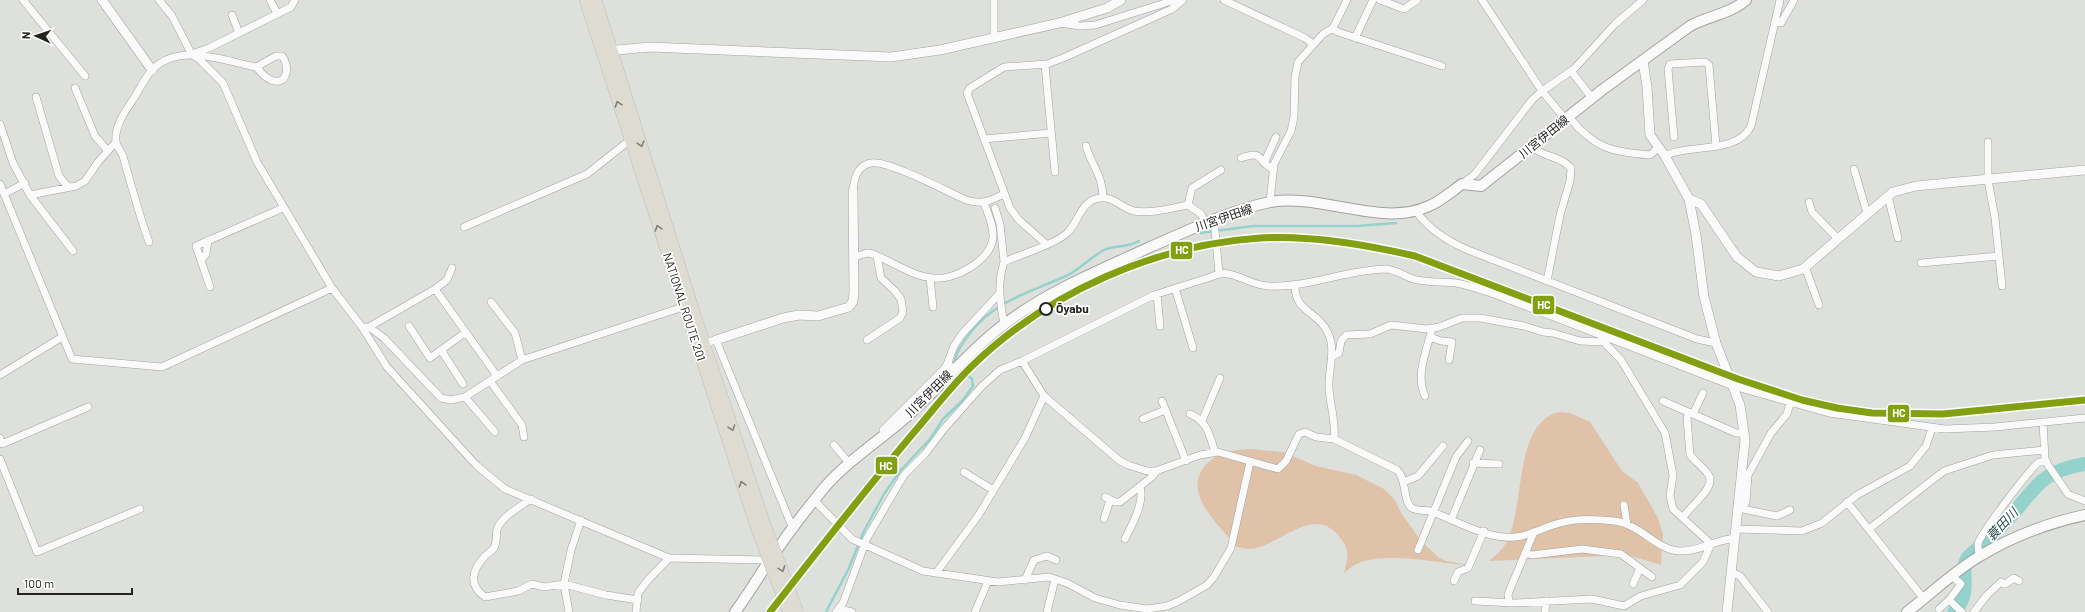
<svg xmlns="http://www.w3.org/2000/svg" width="2085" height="612" viewBox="0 0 2085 612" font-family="Barlow,'Noto Sans JP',sans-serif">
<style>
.green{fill:#e0c2a9}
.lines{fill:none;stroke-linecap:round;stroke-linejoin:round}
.stream{stroke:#93d3cc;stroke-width:2.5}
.river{stroke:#93d3cc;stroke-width:14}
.minor-casing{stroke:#a2a2a0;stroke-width:8}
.tertiary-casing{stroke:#a2a2a0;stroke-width:10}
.secondary-casing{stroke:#a2a2a0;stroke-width:12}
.trunk-casing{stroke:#bbbcba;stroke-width:12}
.minor{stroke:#fafafa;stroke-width:7}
.tertiary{stroke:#fafafa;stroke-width:9}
.secondary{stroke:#fafafa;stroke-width:10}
.trunk{stroke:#dedbd2;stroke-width:11}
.trunk-bridge-casing{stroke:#bbbcba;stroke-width:12;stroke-linecap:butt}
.trunk-bridge{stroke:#dedbd2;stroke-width:11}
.rail-1-casing{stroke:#fff;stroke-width:10}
.rail-1{stroke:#82a012;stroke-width:7}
.oneway{stroke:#80807a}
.stop-dot{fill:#fff;stroke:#232422;stroke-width:2}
.labels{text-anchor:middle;stroke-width:3.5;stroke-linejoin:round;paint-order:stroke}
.street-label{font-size:12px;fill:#232422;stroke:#fff}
.stop-label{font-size:12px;font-weight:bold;fill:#232422;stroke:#fff;text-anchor:start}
.water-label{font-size:13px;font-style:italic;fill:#214b47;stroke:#fff}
.line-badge{stroke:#fff;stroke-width:1.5}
.badge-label{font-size:11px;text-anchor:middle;font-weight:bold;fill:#fff}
</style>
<rect width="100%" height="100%" fill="#dee0dc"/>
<path class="green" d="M1559,412L1570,413L1590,422L1622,471L1638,483L1658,518L1663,534L1661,565L1628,555L1489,561C1494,556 1500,552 1504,546C1527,513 1511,424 1559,412Z
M1250,449L1283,452L1316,466L1356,475L1384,489L1394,499L1402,514L1421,541L1438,557L1446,561L1469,565C1437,564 1366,545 1344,574C1348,555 1351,549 1337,534C1313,507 1282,542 1256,548C1250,550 1243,548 1237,547C1221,527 1181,493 1205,466C1217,452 1232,450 1250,449Z"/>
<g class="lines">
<path class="stream" d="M1200,233L1253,226H1357L1396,223
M957,364L955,361C956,351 962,345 967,337C993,301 1028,293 1066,276C1080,269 1091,257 1104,250C1114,245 1127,248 1139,241
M826,612L849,568L863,533L884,494L901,470L930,439L943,419L963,400L973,386L972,379L960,368"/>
<path class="river" d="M1954,612C1974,590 1958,573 1968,557C1982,545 1996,533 2008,519C2037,488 2038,472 2085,464"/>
<g class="minor-casing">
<path id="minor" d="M23,0L85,76
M159,0L172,16L192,55L199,59L223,83L257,162L332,288L362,327L387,367L476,465L505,489L669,558L770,560
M270,0L277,13
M994,0V38
M1224,0L1305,38L1313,44
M1380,0L1404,9L1417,0
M1482,0L1542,91L1566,120
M232,15L239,33
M1776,22L1781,23L1794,0
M1060,23L1080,26L1095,25L1175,0
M1333,28L1338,32L1442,66
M1355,38L1373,0
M192,54L209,48L291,7L295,0
M1045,65L1055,172
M1571,71L1592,98
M75,88L95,136L108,151
M36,97L59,176L68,187
M1569,117C1594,148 1611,152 1650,155L1659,147
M0,124L13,163L30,195L73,251
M1674,137L1668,69L1670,64L1705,62L1709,65L1716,146
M984,139L1051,133
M1988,142V180L1995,218L2002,286
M1086,146C1091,165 1103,175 1103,198
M1532,147C1543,157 1561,156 1571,168L1570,181L1560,215L1547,281
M1665,156C1689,143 1737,155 1751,126L1780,0
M1241,158C1265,150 1255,160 1273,169
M1264,163L1276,137
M1854,169L1867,213
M0,184L72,359L162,367L332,288
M1462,184L1475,174L1532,100L1542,91L1574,69L1615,24L1643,0
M853,191C854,179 857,165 871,163C888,160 948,192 966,200C983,205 989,201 1004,194
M4,194L25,183
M30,195L76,186L85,181L98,162L116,142
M1888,196L1898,238
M1270,202L1274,164L1291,131L1294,117L1295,77L1298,62L1323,34L1333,28L1347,0
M1809,202L1812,212L1838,239
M1188,205L1192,188L1221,170
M995,208L1000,224L1004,262
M1416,211C1429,230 1447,241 1468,250L1697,339L1716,343
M1214,220L1219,273
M464,227L587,174L630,140
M149,242C139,214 131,185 123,156C121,151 117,147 116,142C114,126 126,110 134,98C140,89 145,77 152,70C179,42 224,61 256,67L276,56H282C290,65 288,87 271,80C265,78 260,71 256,67
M1046,244L1018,219L1010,208L967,93L970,88L1004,67L1047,64L1063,58L1172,9L1183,0
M854,257L867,253L873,254C893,262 912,276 933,278C954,281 990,261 993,238C994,226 988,214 984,203
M201,260L206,254L208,240
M1921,263L1999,256
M1805,267L1819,305
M930,278L933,307
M1295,286C1295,312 1317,311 1327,331C1337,350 1328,368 1329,388C1330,406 1336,421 1334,439
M210,287L196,246L283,208
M1175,288L1193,348
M435,289L497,376
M1157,294L1160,326
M491,302L515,333L522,360
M1004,324C1000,302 997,284 1004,262C1021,254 1057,244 1068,232C1079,221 1081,200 1100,198C1112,196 1122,208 1134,211C1150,214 1172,208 1188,205L1201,214L1206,222
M409,326L430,358L466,332
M362,327H369L384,338L441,398L451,400L465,397L522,360L683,307
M369,327L435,289L447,280L452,268
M1430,337L1441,341L1452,342L1449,360
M1606,338L1604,342L1621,360L1665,433L1673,475L1670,496L1673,509L1711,544
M867,340L900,318L903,312L901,299L894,290L881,278L877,256
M701,344L716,340L793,529
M441,350L463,384
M1333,356L1339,353L1341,341L1346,335L1370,334L1391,325L1427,329L1439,327L1462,318H1480L1524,326L1543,332L1553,333L1580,341L1604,342
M1022,361L1044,396L1120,461L1128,465L1147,471H1156L1200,455L1218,452L1278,469L1286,461L1299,434L1305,432L1316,437L1334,439L1397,470C1407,479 1403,503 1412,508C1417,511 1425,510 1430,511C1458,521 1492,543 1522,536C1535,533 1547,526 1560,523C1577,518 1596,519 1614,521C1640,524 1657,550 1679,551C1698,552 1716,540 1735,538
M950,366L948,362L954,346L962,334L999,294
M0,375L62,337
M490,381L522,425L524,437
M1425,396C1415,376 1427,349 1432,329
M465,397L495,432
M1162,401L1186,461
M1663,401L1736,433H1744
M1190,414C1208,422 1209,434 1215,452
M1693,414L1703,393
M1143,419L1165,410
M1202,421L1220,378
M2043,422L2045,459L2048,465L2068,494L2085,501
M886,433L883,430L945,368L948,362
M0,438L2,444L88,407
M834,445L849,463
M0,459L37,552L140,509
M1473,463L1499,464
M964,472L993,490
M1404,482L1418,476L1443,446
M1105,497L1115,502H1120L1153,476L1156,471
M531,499C520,507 502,516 497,529C496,535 497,543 494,548C492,551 488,553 485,556C472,570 468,585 485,597L518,591L532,584L544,587L564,584L606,595L638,600
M815,501L852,539L923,571L998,582L1049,577L1067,583L1095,598L1120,605L1147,609L1167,606L1179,601L1207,585L1214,577L1231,548L1250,462
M1847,502L1924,599
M1624,505L1627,524
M1738,508L1777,516L1790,510
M1742,508L1746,502L1748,475L1771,433L1787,414L1790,403
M1683,518C1689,506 1718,487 1708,474C1703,467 1695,461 1690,455L1687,418L1689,412
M1104,519L1110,500
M1451,520L1480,450
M1736,529L1802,531L1822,523L1857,495L1910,466L1926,446L1932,428
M1869,529L1944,471L1993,455L2045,450
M1125,539C1132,524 1145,503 1140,486
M1418,550L1456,457L1468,441
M1525,553L1532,555L1582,549L1621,554L1652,577
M1979,556C1979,553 1978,548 1978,544C1980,534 2029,470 2039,462H2047
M1731,572L1740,576L1768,612
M936,573L978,516L1025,438L1044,396
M1025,580L1034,560L1047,556L1056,560
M1454,581L1458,572L1468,568L1484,531
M1633,584L1640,568
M1949,600L1962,612
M1475,601L1514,603L1592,599L1624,606L1641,596L1680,585L1703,562L1711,544
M1509,603L1508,594L1534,532
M839,609L852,612
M1939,609L1949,600L1961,584L1953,577
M569,612L564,584L571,550L581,520
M636,612L638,593L648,580L669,558
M836,612L843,603L867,538L904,475L925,454L943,430L982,386L1000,370L1022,361L1154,295L1211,277C1232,266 1246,285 1268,286C1308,288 1345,270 1385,269C1395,269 1404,276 1413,279C1427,283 1442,281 1456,283C1468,285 1482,290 1494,294L1733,386L1829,413L1945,429L1995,427L2085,418
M975,612L988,581
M1047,612L1055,579
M1545,612L1546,601
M1974,612L1987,595L2001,582L2005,584L2014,578L2019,581"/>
</g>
<g class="tertiary-casing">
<path id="tertiary" d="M102,0L152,70
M606,51L650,47L891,57L940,50L1059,23L1107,8L1121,0
M1643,61L1647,87L1650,135L1665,156L1689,199L1696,235L1704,297L1716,343L1740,405L1745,440L1727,612
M1689,199L1701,204L1737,257L1756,272L1779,276L1803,269L1893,192L1916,186L2085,170
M716,340L783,318L799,315L818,316L849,307L853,301L854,292L853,191"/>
</g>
<g class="secondary-casing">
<path id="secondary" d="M735,612C748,595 758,577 770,560C786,536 805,511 824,488C847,461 878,442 905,418C939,389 966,353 1002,326C1046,292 1098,271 1148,248C1187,231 1228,211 1270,202C1320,193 1383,228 1429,206C1441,201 1452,191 1462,184L1481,186L1602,90L1690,26C1708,16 1730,14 1746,0
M1907,612C1931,594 1954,571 1980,556C2013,536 2048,523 2085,515"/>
</g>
<g class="trunk-casing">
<path id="trunk" d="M585,0L754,521
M596,0L704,343L763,519"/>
</g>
<use href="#minor" class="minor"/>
<use href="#tertiary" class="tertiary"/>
<use href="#secondary" class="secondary"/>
<use href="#trunk" class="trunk"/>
<g class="trunk-bridge-casing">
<path id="trunk-bridge" d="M763,519L798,612
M754,521L788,612"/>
</g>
<use href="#trunk-bridge" class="trunk-bridge"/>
<g class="rail-1-casing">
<path id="rail-1" d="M770,612C816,553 862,494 910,437C931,413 950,387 973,365C1049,292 1155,245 1260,238C1309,235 1368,245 1415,256L1738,379L1802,400L1837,408L1872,413L1943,414L2085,400"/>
</g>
<use href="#rail-1" class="rail-1"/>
</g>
<defs><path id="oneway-chevron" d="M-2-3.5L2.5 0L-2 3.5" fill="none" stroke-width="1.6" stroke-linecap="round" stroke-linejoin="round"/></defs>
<g class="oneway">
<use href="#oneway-chevron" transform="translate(618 104) rotate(-108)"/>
<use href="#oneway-chevron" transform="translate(641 144) rotate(73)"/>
<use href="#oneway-chevron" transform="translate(658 228) rotate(-108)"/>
<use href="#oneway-chevron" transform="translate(732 428) rotate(71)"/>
<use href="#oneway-chevron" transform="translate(742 484) rotate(-108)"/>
<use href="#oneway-chevron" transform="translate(782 569) rotate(70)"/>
</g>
<circle class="stop-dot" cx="1046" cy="309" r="6"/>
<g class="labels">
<g class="street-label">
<text transform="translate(1544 137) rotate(-39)" y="4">川宮伊田線</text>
<text transform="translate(1224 218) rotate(-19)" y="4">川宮伊田線</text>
<text transform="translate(684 307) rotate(72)" y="4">NATIONAL ROUTE 201</text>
<text transform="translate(929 394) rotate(-45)" y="4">川宮伊田線</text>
</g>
<g class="stop-label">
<text x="1056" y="313">Ōyabu</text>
</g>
<g class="water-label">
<text transform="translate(2002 524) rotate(-47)" y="5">蓑田川</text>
</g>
</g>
<g class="line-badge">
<rect x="1170" y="241" width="23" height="19" rx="4" fill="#82a012"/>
<rect x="1532" y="295" width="23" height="20" rx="4" fill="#82a012"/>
<rect x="1887" y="404" width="23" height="19" rx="4" fill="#82a012"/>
<rect x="875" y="456" width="23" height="19" rx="4" fill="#82a012"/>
</g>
<g class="badge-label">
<text x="1182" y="254">HC</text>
<text x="1544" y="309">HC</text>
<text x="1899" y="417">HC</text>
<text x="886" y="470">HC</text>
</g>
<g transform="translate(36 36) rotate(273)" stroke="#ffffff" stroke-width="3" paint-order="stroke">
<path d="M0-3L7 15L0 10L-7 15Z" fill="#232422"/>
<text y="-6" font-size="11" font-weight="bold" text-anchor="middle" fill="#232422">N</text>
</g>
<path d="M18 588v6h114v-6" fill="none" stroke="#232422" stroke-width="2"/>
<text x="24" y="588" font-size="12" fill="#232422" stroke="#ffffff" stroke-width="3" paint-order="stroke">100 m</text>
</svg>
